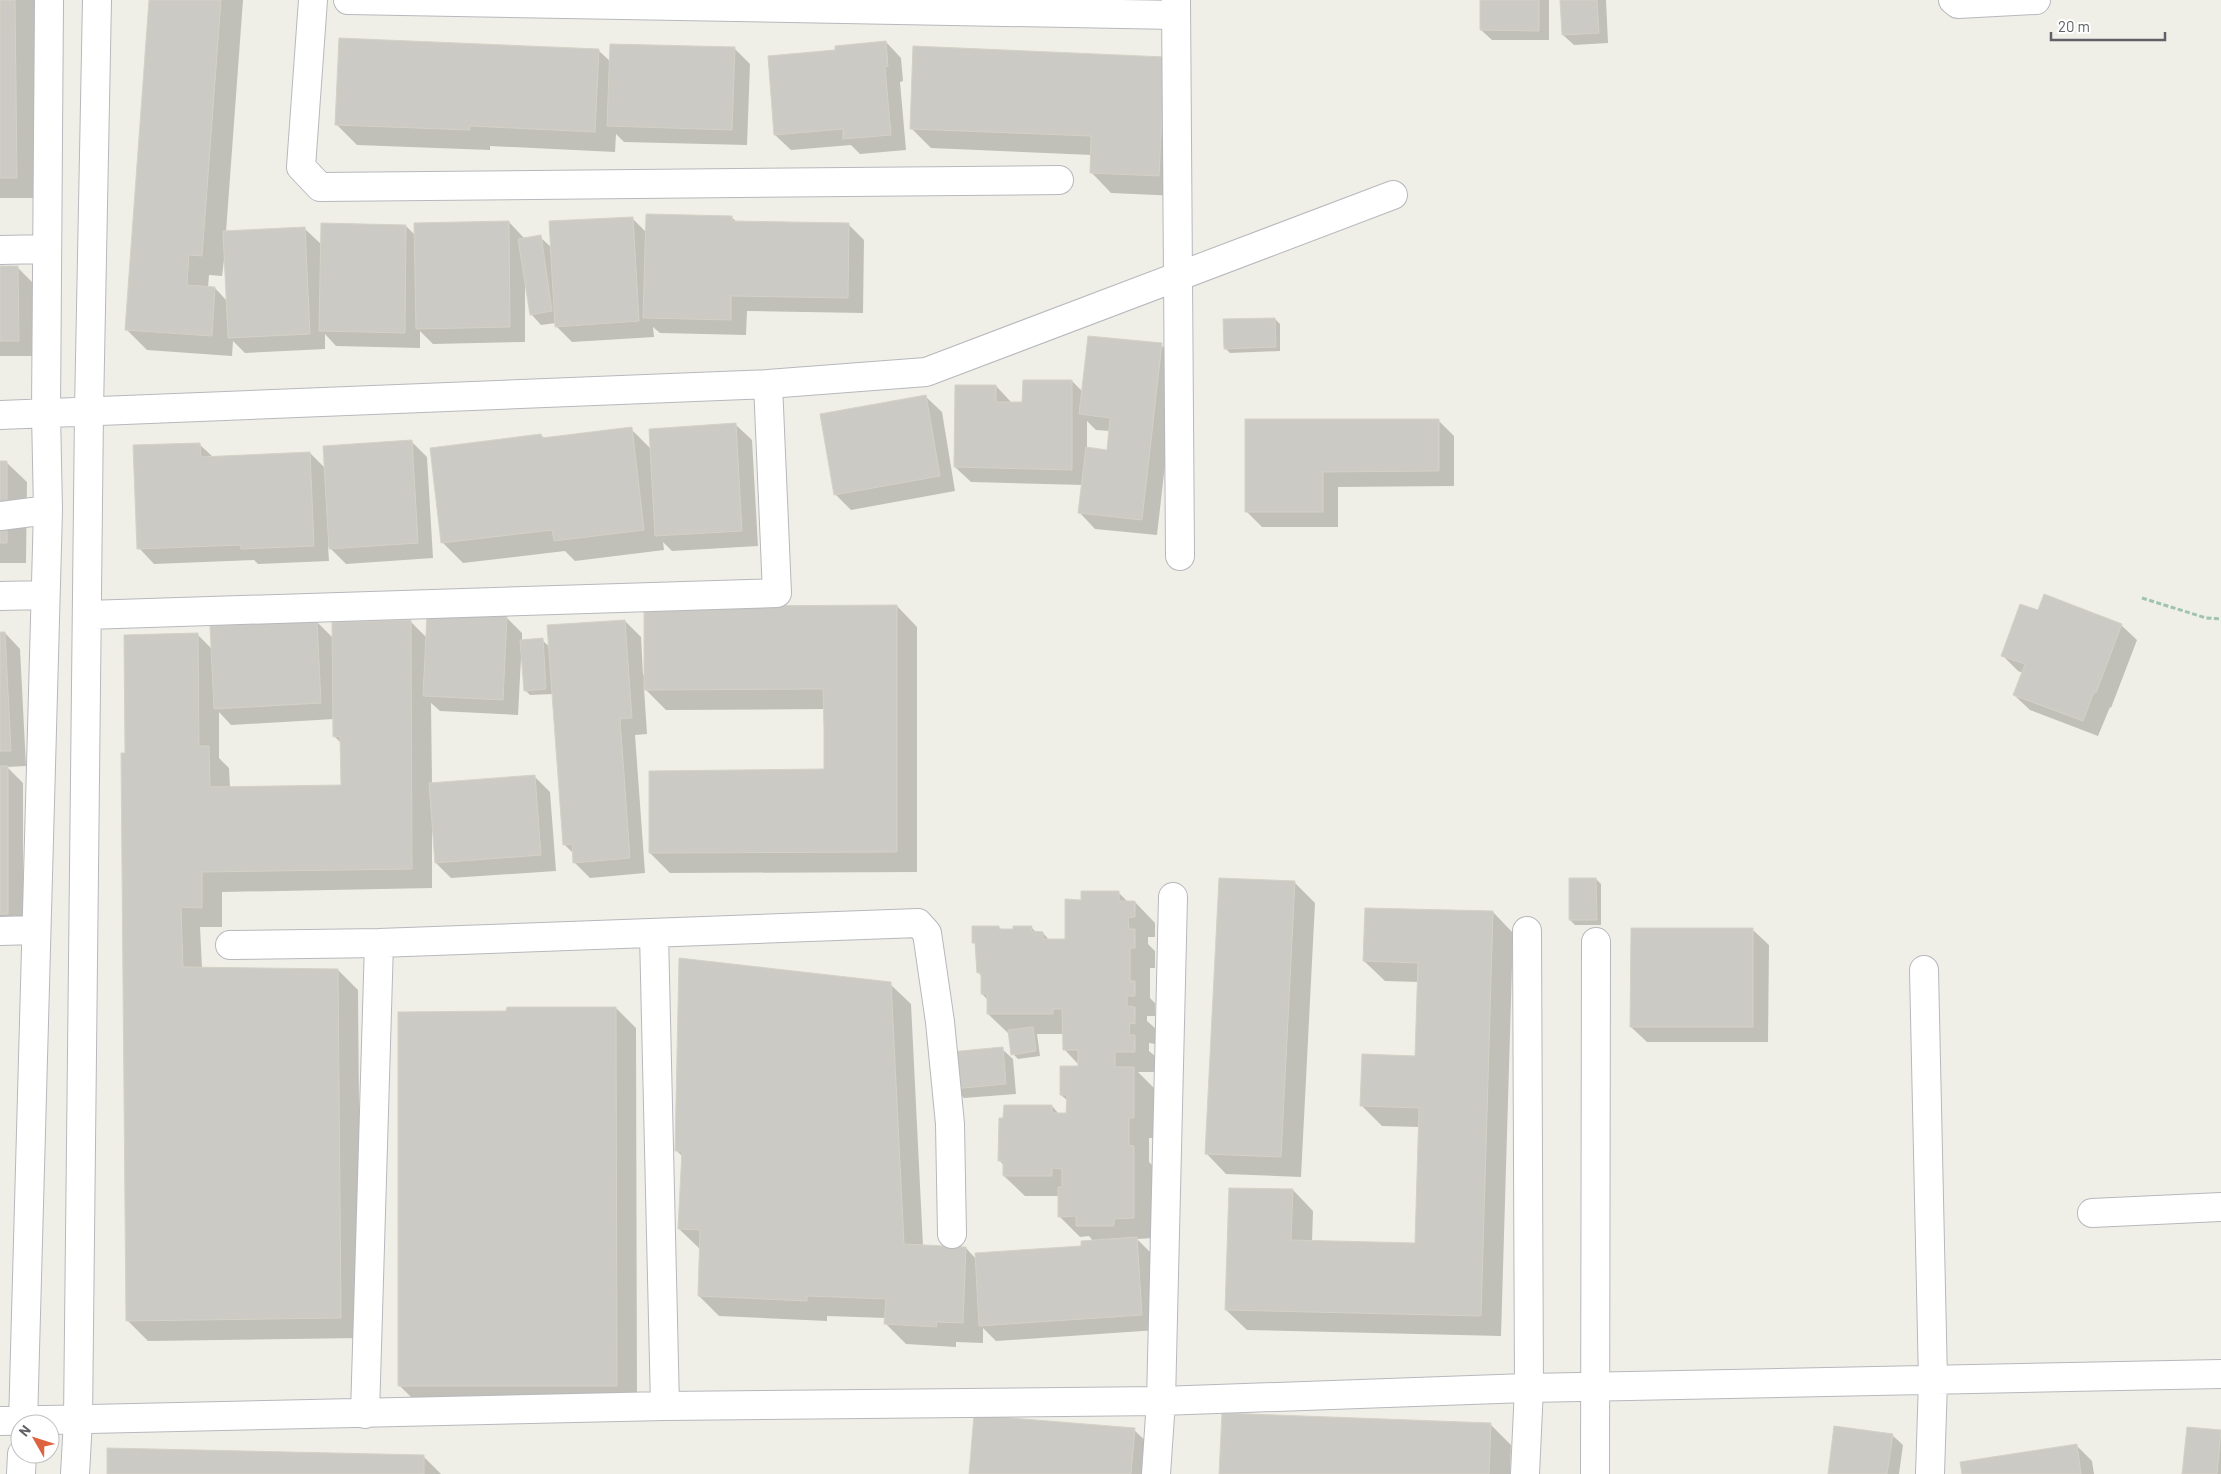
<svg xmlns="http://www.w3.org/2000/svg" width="2221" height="1474" viewBox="0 0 2221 1474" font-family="Barlow,sans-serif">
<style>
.shadow{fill:#0003;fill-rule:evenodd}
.building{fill:#cccac4;stroke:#d4d2c6}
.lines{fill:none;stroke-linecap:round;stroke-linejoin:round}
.minor-casing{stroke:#b7b8bd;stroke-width:30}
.path{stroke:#9ec3ae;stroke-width:3;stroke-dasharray:5 2.5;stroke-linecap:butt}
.minor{stroke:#fff;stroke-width:28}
</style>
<rect width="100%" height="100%" fill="#f0efe7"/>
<path class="shadow" d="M0,0H35L37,198H0Z
M150,0H243L226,232L304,228L322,245L406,226L416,236L509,222L524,238L540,237L552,248L632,218L646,232L731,217L737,222L848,224L864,240L863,313L747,311L746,335L660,333L653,327L654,337L572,342L556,326V323L541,325L531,314L526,284L525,285V342L433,344L420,331V348L336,346L325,334V349L245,353L233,341L232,356L147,350L126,329ZM224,260H225L227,301L215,288H208L209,275L222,276Z
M1482,0H1549V40H1492L1481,30Z
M1561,0H1606L1608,43L1574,45L1563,35Z
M886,42L901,58L903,81L900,82L906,150L860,154L851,145L791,150L775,135L836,52Z
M734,48L750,64L747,145L624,142L616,134L615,152L490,146V150L357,145L337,125L598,50L611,62Z
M1164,58L1179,196L1111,193L1091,172L1092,155L931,148L911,128Z
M0,267H17L33,283L34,356H0Z
M1275,319L1280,324V351L1230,353L1225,348Z
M1161,345L1177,360L1157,535L1095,529L1080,513L1083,485L971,482L955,467L996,386L1012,403H1024L1072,381L1083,392ZM1087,421L1096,430L1110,431L1108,451L1087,449Z
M926,397L942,412L955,491L851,510L835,494Z
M1438,420L1454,436V486L1338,487V527H1262L1246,511L1247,421Z
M736,425L752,440L758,546L672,551L663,542L664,550L575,561L565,551L463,563L443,543L541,435L545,439L631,429L651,449Z
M412,442L427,457L433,558L346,564L328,546L329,561L258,564L254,560L154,564L139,548L199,444L213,457L310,453L326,469Z
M0,462H6L27,482L26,563H0Z
M897,606L917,627V872L670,873L650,853L825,770V709L666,710L644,688L647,734L635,735L645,873L590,878L574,862V854L564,844L553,694L530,695L525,690L523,658H521L518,715L440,711L431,703L432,784L534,776L550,792L556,871L451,878L436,863L434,832H432V888L222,892V927H200L202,968L338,970L358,990L361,1338L148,1341L128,1321L126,754L198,635L213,650L317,622L333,638L411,622L427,638L507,618L522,633V641L542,640L550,647L625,621L641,637L643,675H645ZM219,712L231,725L334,719V736L342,744V786L230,788L229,768L219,758Z
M2038,612L2121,625L2137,640L2111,708L2110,707L2098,736L2030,710L2014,695L2023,673L2018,671L2002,655Z
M5,633L20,649L26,766L7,767L23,783V930H0V634Z
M1596,879L1601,884V925H1575L1570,920Z
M1294,882L1315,903L1301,1177L1226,1174L1206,1153Z
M1118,892L1128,902H1135L1155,923V937H1148V944L1155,951V968H1150V998L1155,1003V1016H1147V1021L1155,1028V1044L1149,1043V1051L1155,1056V1072H1138L1154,1088V1138H1149V1162L1154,1167V1238L1137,1239L1152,1254L1157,1330L996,1341L983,1328V1343L956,1342V1347L906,1344L886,1324V1318L827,1316V1321L719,1316L699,1296L700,1249L679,1229L683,1157L676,1150L890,984L911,1004L923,1246L966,1248L976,1259L1083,1247L1093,1241L1089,1236L1080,1237L1059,1216V1196H1025L1004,1176V1166L1000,1161L1052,1106L1059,1114H1067L1068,1101L1061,1095L1079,1065L1064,1049V1034H1037L1040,1056L1018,1059L1013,1054L1009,1034L988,1014V1000L982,994V977L978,972L999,927L1002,930L1031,927L1037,933H1043L1050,941H1066L1082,901Z
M1493,912L1513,933L1501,1336L1247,1330L1226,1310L1293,1190L1313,1211L1312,1242L1417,1245L1420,1127L1382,1126L1362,1106L1416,1057L1419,982L1385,981L1364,961Z
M1753,930L1769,945L1768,1042H1647L1631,1027Z
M616,1008L636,1028L637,1406H420L400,1386Z
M1002,1049L1013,1059L1016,1094L964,1098L954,1088Z
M1491,1425L1511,1445L1510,1474H1221Z
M2188,1428L2221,1431V1474H2183Z
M1134,1430L1150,1445L1148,1474H970Z
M1892,1435L1903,1445L1899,1474H1829Z
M2076,1445L2092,1461L2094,1474H1963Z
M424,1457L441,1474H108Z"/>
<path class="building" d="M0,0H15L17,178H0Z
M149,0H221L202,256L189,255L187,285L215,287L212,336L125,330Z
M1480,0H1539V31L1480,30Z
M1560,0H1597L1599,33L1562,35Z
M339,38L599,49L595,132L470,126V130L335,125Z
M886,41L888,66L885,67L891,135L843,139V129L774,135L768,56L835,50V46Z
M610,44L735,47L732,130L607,126Z
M913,46L1165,57L1159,176L1090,173L1091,136L910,129Z
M646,214L732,216V221L849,223L848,298L731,296V320L643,318Z
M633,217L639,321L555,327L549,221Z
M509,221L510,327L416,329L414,223Z
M321,223L406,225L405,333L319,331Z
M305,227L310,334L228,338L223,231Z
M541,235L552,311L530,315L518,239Z
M0,266H18L19,341H0Z
M1275,318L1276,347L1224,349L1223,319Z
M1088,336L1162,343L1142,520L1078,513L1086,447L1107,450L1110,418L1079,414Z
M1023,380H1072V470L954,467L955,385H996V402H1022Z
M926,395L940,476L834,495L820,414Z
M1245,419H1439V471L1323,472V512H1245Z
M736,423L742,531L655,536L649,429Z
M632,427L644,530L554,541L552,530L441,543L430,448L541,434L542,438Z
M412,440L418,543L329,549L323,446Z
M200,443L201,457L310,452L314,546L241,549V545L137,549L133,445Z
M0,461H7V543H0Z
M2044,594L2122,624L2096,693L2094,692L2083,721L2013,695L2025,664L2001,656L2020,604L2038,610Z
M897,605V852L649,853V771L824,769V729L823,689L644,690V610L727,609V606Z
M427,613L507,616L503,700L423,696Z
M411,620L412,869L202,872V908L181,907L183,967L338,969L341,1318L126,1321L121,753H125L124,635L198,633L199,746H209L210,787L341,785L340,736L333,737L332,622Z
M625,620L632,718L620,719L630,858L573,863L572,844L563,845L547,625Z
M317,621L321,703L214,709L210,626Z
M0,632H5L11,751H0Z
M543,638L546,689L524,691L520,640Z
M0,766H8V914H0Z
M535,775L541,855L435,863L429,783Z
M1219,878L1295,881L1281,1157L1205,1154Z
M1569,878H1596L1597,920H1569Z
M1081,891H1119V901H1135V917L1128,918L1129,929H1135V948H1130V981H1135V996H1127V1006L1135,1007V1024L1130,1023L1129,1035H1135V1052H1115V1067H1134V1118H1129V1145L1134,1146V1218L1114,1219V1226H1076V1216L1058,1217V1187H1062V1169L1052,1168V1176H1003V1161H998L999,1118H1003L1004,1105H1052V1113H1066L1067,1095H1060V1066H1078V1050H1063L1062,1009H1053V1014H987V994H981V972L977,973L975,943H972V926H999V929H1013V926H1032L1031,931L1043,932V939H1065V899L1081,900Z
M1365,908L1493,911L1481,1316L1225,1310L1229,1188L1293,1189L1291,1240L1415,1243L1419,1108L1360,1106L1362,1054L1415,1056L1418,963L1363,961Z
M1631,928H1753V1027H1630Z
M679,958L891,982L904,1244L966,1247L963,1323L936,1322L937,1327L884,1324L886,1299L807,1296V1301L698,1296L700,1230L678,1229L682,1151H675Z
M507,1007H616L617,1386H398V1012L506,1011Z
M1033,1027L1036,1051L1011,1055L1008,1030Z
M1003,1047L1006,1084L953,1089L950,1052Z
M1137,1237L1142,1315L979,1326L975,1253L1081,1246V1241Z
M1222,1413L1491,1423L1489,1474H1219Z
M974,1415L1135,1428L1131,1474H969Z
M1834,1426L1893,1434L1887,1474H1828Z
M2187,1427L2221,1430L2217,1474H2182Z
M2077,1444L2081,1474H1962L1960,1462Z
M107,1448L424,1455V1474H107Z"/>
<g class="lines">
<g class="minor-casing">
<path id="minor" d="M313,0L301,167L320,187L1059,180
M348,0L1176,15
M1176,0L1180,556
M1953,0L1958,4L2036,0
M0,250L47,249
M0,415L768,384L926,372L1393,195
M0,516L48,510
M0,596L44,595
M87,615L777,593L768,384
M0,931L36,930
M654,934L665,1406L1161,1401L1529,1388L2221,1374
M230,945L379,943L918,923L927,933L940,1022L950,1124L952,1234
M1924,970L1933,1381L1930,1474
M2092,1213L2221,1207
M365,1414L379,943
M0,1421L665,1406
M23,1424L48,510L46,413L49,0
M21,1474L22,1454
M75,1474L78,1420L89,411L97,0
M1156,1474L1161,1401L1173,897
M1525,1474L1529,1388L1527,931
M1595,1474L1596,942"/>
</g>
<path class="path" d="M2142,598L2206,618L2221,619"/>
<use href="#minor" class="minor"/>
</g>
<g transform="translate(35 1439) rotate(309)"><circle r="24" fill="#ffffff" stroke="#bfc0c2"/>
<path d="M0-4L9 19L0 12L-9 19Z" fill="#df623e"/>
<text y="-8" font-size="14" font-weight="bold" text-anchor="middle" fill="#5f6167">N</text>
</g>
<path d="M2051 32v8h114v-8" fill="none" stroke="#5f6167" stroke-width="2.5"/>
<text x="2058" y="32" font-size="15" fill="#5f6167" stroke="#ffffff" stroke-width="4" paint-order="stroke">20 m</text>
</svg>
